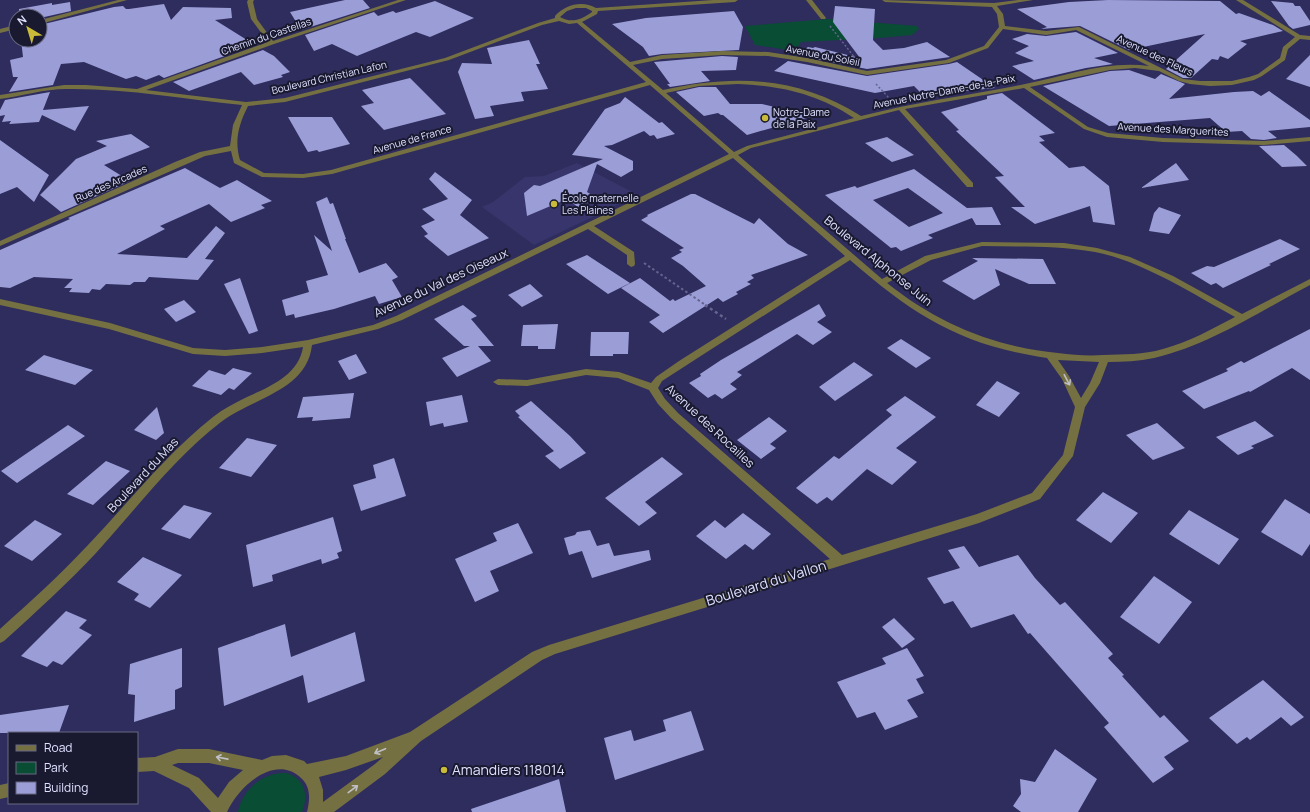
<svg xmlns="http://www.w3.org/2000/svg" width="1310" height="812" viewBox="0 0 1310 812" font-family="Manrope,sans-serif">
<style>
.built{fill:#37356b}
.green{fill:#084d34}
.building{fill:#9b9dd7;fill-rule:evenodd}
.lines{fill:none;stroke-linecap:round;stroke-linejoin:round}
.path-far2{stroke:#65648e;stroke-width:1.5;stroke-dasharray:2 2;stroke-linecap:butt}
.path-far1{stroke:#65648e;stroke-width:2;stroke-dasharray:2.5 2.5;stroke-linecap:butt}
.path{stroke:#65648e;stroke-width:2.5;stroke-dasharray:3 3;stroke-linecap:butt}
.minor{fill:#757042;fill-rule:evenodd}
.oneway{stroke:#bfbfc6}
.poi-dot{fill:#c9ba3a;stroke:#19192f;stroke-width:1.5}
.labels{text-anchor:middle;stroke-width:4;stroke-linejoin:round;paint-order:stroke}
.far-street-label{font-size:10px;fill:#dfe1ff;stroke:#19192f}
.far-poi-label{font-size:10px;fill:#dfe1ff;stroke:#19192f;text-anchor:start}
.street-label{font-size:12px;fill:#dfe1ff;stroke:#19192f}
.near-street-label{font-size:14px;fill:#dfe1ff;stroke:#19192f}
.near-poi-label{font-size:14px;fill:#dfe1ff;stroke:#19192f;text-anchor:start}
</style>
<rect width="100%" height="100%" fill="#2f2d5d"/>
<path class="built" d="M577,163L638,195L534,245L482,207L493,202L525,177L544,176Z"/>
<path class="green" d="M828,19L917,26L919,29L912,35L879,38L801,42L795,51L755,45L745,26Z
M286,773C305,778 309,795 302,812H238C242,790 263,772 286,773Z"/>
<path class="building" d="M345,0H363L370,8L301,30L290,12Z
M1108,0L1220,1L1236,14L1239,13L1273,25L1283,31L1240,41L1247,44L1228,59L1220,56L1218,60L1212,59L1191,78H1183L1166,69L1205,34L1129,50L1080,26L1041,29L1047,27L1017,9L1069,2Z
M435,1L474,18L430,37L416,32L357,56L332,44L314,51L305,35L374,12L378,16L393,11L396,13Z
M1271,1L1293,3L1295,6H1300L1310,21V25L1293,29L1289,26Z
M70,2L71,11L40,18V16H19V9L52,3V5Z
M164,4L171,20L183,7L231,8L232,18L215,20L255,45L164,78L159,75L146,80L136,76L126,79L84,62L61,64L53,85L9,92L18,77H13L10,60L23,57L21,40H40V25L114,7L123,6L126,9H129Z
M835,6L875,9L873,40L883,50L904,48L927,42L950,57L867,69L796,55L808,47L813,48L815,47L860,58L833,22Z
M734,11L743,27L739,50L662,54L649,56L643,47L612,24L646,18Z
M1076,32L1118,53L1094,58L1113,64L1086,68L1034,80L1012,66L1034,61L1015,53L1029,46L1012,39L1027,34L1046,36Z
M529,40L540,64H536L548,89L521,92L524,101L490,106L494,116L475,119L458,72L462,63L492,64L487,48Z
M263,50L274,56L290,72L281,75L283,77L254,85L241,72L189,91L173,82Z
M1310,55V87L1286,79Z
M722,56L738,57L736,70L701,71L710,81L670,87L667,84H670L654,62Z
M788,61L867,76L949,64L957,62L995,88L923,95L914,86L875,93L774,71Z
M1129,70L1155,79L1161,74L1185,84L1169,99L1234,92L1253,91L1261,96L1269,91L1310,120V127L1268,131L1277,138L1264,140L1251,139L1242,131L1226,132L1210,118L1109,126L1043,86L1110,71Z
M410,78L446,114L384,130L361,106L374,103L362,90Z
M699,87H716L730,104H762L813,116L747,135L723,115H721L718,113L704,116L676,92Z
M50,92L43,110L89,106L75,131L42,115L39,122L9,124L11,121L2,122L5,115L0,116V110L5,100Z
M1002,93L1055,133L1039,136L1045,141L1039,142L1069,168L1084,166L1109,186L1115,225L1093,222L1090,206L1035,224L1011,207H1025L995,177L1004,176L956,131L959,130L941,112L987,99V96Z
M625,97L659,123L662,122L675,134L657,139L654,135L650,136L644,131L612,145L604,146L633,161V170L621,177L597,164L587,192L597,198L578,207L567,199L527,216L524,193L534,185L540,186L603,159L572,155L605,109L620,103Z
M288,117H332L350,144L319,152L317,150L308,152Z
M131,134L150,147L104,165L130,181L61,212L40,195L76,159L107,146L96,141Z
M887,137L914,155L892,162L865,143Z
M0,140L49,175L34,202L17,187L0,194Z
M1284,145L1297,156L1307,166L1282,167L1259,146Z
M1176,163L1189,180L1141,188Z
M185,168L220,188L237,180L272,201L261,205L265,208L231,222L209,204L160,226L165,229L117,254L187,258L216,226L225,233L205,259L214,260L198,280L149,277L145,282H134L130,285L106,284L100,290L92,289L89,293L69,292L72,288H64L73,279L34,277L10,288L0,287V250L70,219L68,218Z
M914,169L967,208L992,207L1001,225H976L972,218L928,235L933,238L901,251L896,247L891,248L825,195L855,186L857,188ZM908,188L943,213L909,227L873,200Z
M435,172L472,200L460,215L489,238L448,256L424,236L428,234L421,226L435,220L422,209L448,199L429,179Z
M691,194H695L754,224L759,218L788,244L808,255L751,275L754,278L747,282L751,284L736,292L738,294L723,302L718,298L663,333L649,322L660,315L621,288L640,278L670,301L673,299L675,301L706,286L683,266L671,258L682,252L679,250L684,248L641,220L648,216L647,215Z
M327,197L330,204L333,203L346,239H345L359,273L386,263L398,277L392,280L402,297L379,304L375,296L334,309L295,318L294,314L286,316L282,300L309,292L306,281L328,275L314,235L332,251L316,202Z
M1159,207L1181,215L1169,234L1149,231L1154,213Z
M1280,239L1300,249L1269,264L1271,265L1223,288L1216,283L1211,285L1191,273L1207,266L1214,267Z
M587,255L630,283L608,294L566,264Z
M972,258L1043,259L1056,284H1029L995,269L1000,285L974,300L942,281L978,261Z
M240,278L258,331L249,334L224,284Z
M530,284L543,296L522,307L508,295Z
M184,300L196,312L176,322L164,309Z
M819,304L826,316L817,322L832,332L813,345L797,334L737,372L742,375L730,384L737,389L722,399L715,394L708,398L689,383L701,376L700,374L721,360Z
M463,305L477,316L471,319L494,346H478L491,361L457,377L442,358L470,346H464L434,319Z
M558,324L555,349H538V346H521L523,325Z
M1310,329V380L1292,368L1250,392L1249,391L1204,409L1182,391L1228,371L1226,369L1241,361L1244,363Z
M591,332H629L628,354H613V356H590Z
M901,339L931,358L916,368L887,348Z
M356,354L367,373L349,380L338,361Z
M44,355L93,370L75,385L25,370Z
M854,362L873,375L835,401L819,387Z
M233,368L252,373L234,390L229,388L221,395L192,386L209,370L225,375Z
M997,381L1020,393L999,417L976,405Z
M354,393L350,418L312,421L313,417L297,418L303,397Z
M462,395L468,422L444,427L443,423L430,426L426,402Z
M905,396L936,417L896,448L917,462L892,485L867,469L832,501L827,497L817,504L796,488L834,456L839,459L892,415L886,410Z
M531,401L570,436L586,453L560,469L545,456L554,451L518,417L520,416L515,411Z
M157,407L164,433L156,440L134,430Z
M769,417L787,431L770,444L776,448L761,459L737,440Z
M1255,421L1274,436L1251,446L1254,448L1238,455L1216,437Z
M1157,423L1185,448L1153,460L1126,435Z
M68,425L85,436L17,483L1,471Z
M247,438L277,445L251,477L219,468Z
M662,457L683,474L645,502L657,513L639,526L605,498Z
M394,458L406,496L361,511L353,485L376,478L373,465Z
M106,461L130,471L93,505L67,494Z
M1103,492L1138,513L1111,543L1076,520Z
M1285,499L1310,514V544L1302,556L1261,532Z
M184,505L212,513L190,539L161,529Z
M1189,510L1239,539L1219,565L1169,534Z
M743,513L771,534L753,550L745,544L726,559L696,536L715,520L725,528Z
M333,517L342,551L337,553L339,558L322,564L321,559L272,575L273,581L253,587L246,545Z
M35,520L62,534L32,561L4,546Z
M518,523L533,553L490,571L499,591L475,602L455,559L497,541L493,533Z
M590,530L597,546L609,543L614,556L649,550L651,560L592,578L582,551L569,555L564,538L575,535L577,532Z
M964,546L979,567L1018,555L1035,578L1060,605L1065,602L1113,654L1108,658L1124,675L1122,676L1160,718L1164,715L1189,741L1164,757L1174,769L1153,783L1104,727L1109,723L1030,633L1028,634L1014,614L971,628L953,601L944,604L927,578L960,568L948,550Z
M143,557L182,575L150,608L134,600L139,594L117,582Z
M1154,576L1192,602L1159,644L1120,617Z
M66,611L87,620L79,628L92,635L62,665L53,661L47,667L21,656Z
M894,618L915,639L902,648L882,627Z
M285,624L291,657L355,632L365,681L308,703L303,675L224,706L218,648Z
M182,648V687L175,690V709L134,722L135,695L128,694L130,664Z
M907,648L924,676L916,679L924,693L907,700L918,717L885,730L875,712L857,718L837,682L886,664L882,658Z
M1263,680L1304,717L1291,726L1281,717L1250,740L1247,737L1237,744L1209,718Z
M69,705L59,733H0V715Z
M691,711L704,750L615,780L604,738L631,730L634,741L666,731L663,720Z
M1055,749L1097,779L1078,812H1021L1013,806L1021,794L1020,779L1035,782Z
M559,779L566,812H472L471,809Z"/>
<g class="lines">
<path class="path-far2" d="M830,26L855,58
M876,84L890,99"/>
<path class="path-far1" d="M644,263L707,306"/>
<path class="path" d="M705,305L726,319"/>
<path class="minor" d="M118,0H127L40,24V20Z
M248,0H254L253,2L257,19L273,41L398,0H406L274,44L146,90L246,102L285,98L445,58L538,23L555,18V16C565,5 582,0 596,8L713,0H738L735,2L598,11L597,14L582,22L630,62L662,55L722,51L768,52L807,58L867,71L946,60L984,46L999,27L997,14L992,7L885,2L882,0L994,3L1018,0H1033L997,6L1003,14L1005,26L1046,31L1079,27L1183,79L1200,81H1232L1249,77L1258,74L1280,58L1283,47L1295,37L1236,0H1243L1300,35L1310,36V40L1300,39L1288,49L1285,60L1262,76L1254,80L1232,85L1210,86L1190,84L1179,81L1159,71L1135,68L1110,70L1030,87L1088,127L1108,133L1163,138L1264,141L1310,137V141L1264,145L1163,142L1107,137L1084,129L1024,88L905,109L973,183V187H967L899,110L751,148L738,155L882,279L925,256L982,242L1064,243L1097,248L1130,257L1173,276L1242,314L1310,279V285C1260,311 1210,345 1154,358C1139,361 1123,362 1108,362L1100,383L1085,407L1073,456L1040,499L979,523L555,654L542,660L421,741L385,774L334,812H307C310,799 311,787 301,778C275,753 238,787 227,812H211L189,788L154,771L137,772V758L155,757L178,749H209L262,760L272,756L286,755L304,761L307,764L346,756L410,732L532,652L549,645L830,559L671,418L658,404L649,390L618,378L586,375L527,386L498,385L493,382L498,379L527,380L586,369L619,372L651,383L656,377L679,361L845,256L733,158L594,226L634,252L635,264L634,266L631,267L627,264V255L588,229L402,320L378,329L312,345C307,391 252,398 221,422C173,459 137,508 96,553C67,584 36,612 4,641L0,643V629C30,602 60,575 88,545C129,502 166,454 213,417C223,409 235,403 247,397C269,387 299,375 303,347L262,353L225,356L193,354L109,329L0,305V299L110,323L193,348L225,350L262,347L308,340L373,325L396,316L729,154L650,85L332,174L303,178L262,177L234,163L231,151L205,156L0,246V241L175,162L200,152L230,146L233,125L242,105C184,99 125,88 66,89C44,89 22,96 0,99V95L64,85H86L137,89L268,42L251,19L247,2ZM576,8H586L592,11V12C582,19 572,24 560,17L567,11ZM559,21L569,24L577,23L646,82L331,170L303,174L264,173L240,160C234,140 239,124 248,106L285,102L449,60L542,25ZM1003,29L1046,35L1076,30L1149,66C1108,60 1065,76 1025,84C970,95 915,102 861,116C798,76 733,74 663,90L633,65L662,59L722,55L768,56L807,62L867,75L949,63L988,48ZM738,84C782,86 817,94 854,118L747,146L734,152L666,93L699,86ZM982,246C1020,247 1058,245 1095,252C1142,261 1193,294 1235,317C1212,329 1189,342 1163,349C1143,355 1124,354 1103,355C1089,356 1073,355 1058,353C994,347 937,323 887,283L931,260ZM850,260C915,316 960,345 1047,358L1062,379L1075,407L1063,455L1032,493L977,514L842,555L678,413L665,399L658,388L662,381ZM1058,360L1099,362L1090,383L1081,398L1069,376ZM383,757L375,764L323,802V790L319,777L346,770ZM178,763H209L243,770L229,782L218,798L199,778L172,765Z
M806,0H812L826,18L825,19H821Z
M16,25V29L0,33V29Z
M9,783V797L0,799V785Z"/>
</g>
<defs><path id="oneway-shaft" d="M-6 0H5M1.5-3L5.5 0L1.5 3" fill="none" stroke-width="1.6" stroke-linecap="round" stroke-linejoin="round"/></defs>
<g class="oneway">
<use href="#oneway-shaft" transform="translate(1067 380) rotate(62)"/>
<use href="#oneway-shaft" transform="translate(380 751) rotate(157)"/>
<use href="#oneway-shaft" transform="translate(222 758) rotate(-169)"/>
<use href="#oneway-shaft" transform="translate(353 789) rotate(-37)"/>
</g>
<g class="poi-dot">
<circle cx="765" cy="118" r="4"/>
<circle cx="554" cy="204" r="4"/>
<circle cx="444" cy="770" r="4"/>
</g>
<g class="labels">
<g class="far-street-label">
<text transform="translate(266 36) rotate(-19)" y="4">Chemin du Castellas</text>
<text transform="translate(823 55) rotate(11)" y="4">Avenue du Soleil</text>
<text transform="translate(1155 55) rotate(25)" y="4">Avenue des Fleurs</text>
<text transform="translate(329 77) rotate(-13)" y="4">Boulevard Christian Lafon</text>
<text transform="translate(944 91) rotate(-11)" y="4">Avenue Notre-Dame-de-la-Paix</text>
<text transform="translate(1173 129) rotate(3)" y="4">Avenue des Marguerites</text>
<text transform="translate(412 139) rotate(-16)" y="4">Avenue de France</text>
<text transform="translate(111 183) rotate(-24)" y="4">Rue des Arcades</text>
</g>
<g class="far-poi-label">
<text x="773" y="116">Notre-Dame<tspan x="773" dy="12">de la Paix</tspan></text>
<text x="562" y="202">École maternelle<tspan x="562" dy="12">Les Plaines</tspan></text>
</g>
<g class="street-label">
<text transform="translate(878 261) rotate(39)" y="4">Boulevard Alphonse Juin</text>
<text transform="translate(441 283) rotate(-25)" y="4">Avenue du Val des Oiseaux</text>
<text transform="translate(710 426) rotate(43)" y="4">Avenue des Rocailles</text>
<text transform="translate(143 475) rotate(-47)" y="4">Boulevard du Mas</text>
</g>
<g class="near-street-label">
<text transform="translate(766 583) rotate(-17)" y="5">Boulevard du Vallon</text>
</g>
<g class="near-poi-label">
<text x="452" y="775">Amandiers 118014</text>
</g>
</g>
<rect x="8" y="732" width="130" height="72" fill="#19192f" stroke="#686982"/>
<rect x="16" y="745" width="20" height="6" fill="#757042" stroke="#686982"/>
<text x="44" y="752" font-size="12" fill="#dfe1ff">Road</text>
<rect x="16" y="762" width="20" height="12" fill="#084d34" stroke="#686982"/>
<text x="44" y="772" font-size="12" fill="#dfe1ff">Park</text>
<rect x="16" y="782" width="20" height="12" fill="#9b9dd7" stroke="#686982"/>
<text x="44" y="792" font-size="12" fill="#dfe1ff">Building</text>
<g transform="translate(28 28) rotate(322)"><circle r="19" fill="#19192f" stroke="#686982"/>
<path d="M0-3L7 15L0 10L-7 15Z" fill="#c9ba3a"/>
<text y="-6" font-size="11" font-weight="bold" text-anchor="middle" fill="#dfe1ff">N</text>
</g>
</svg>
